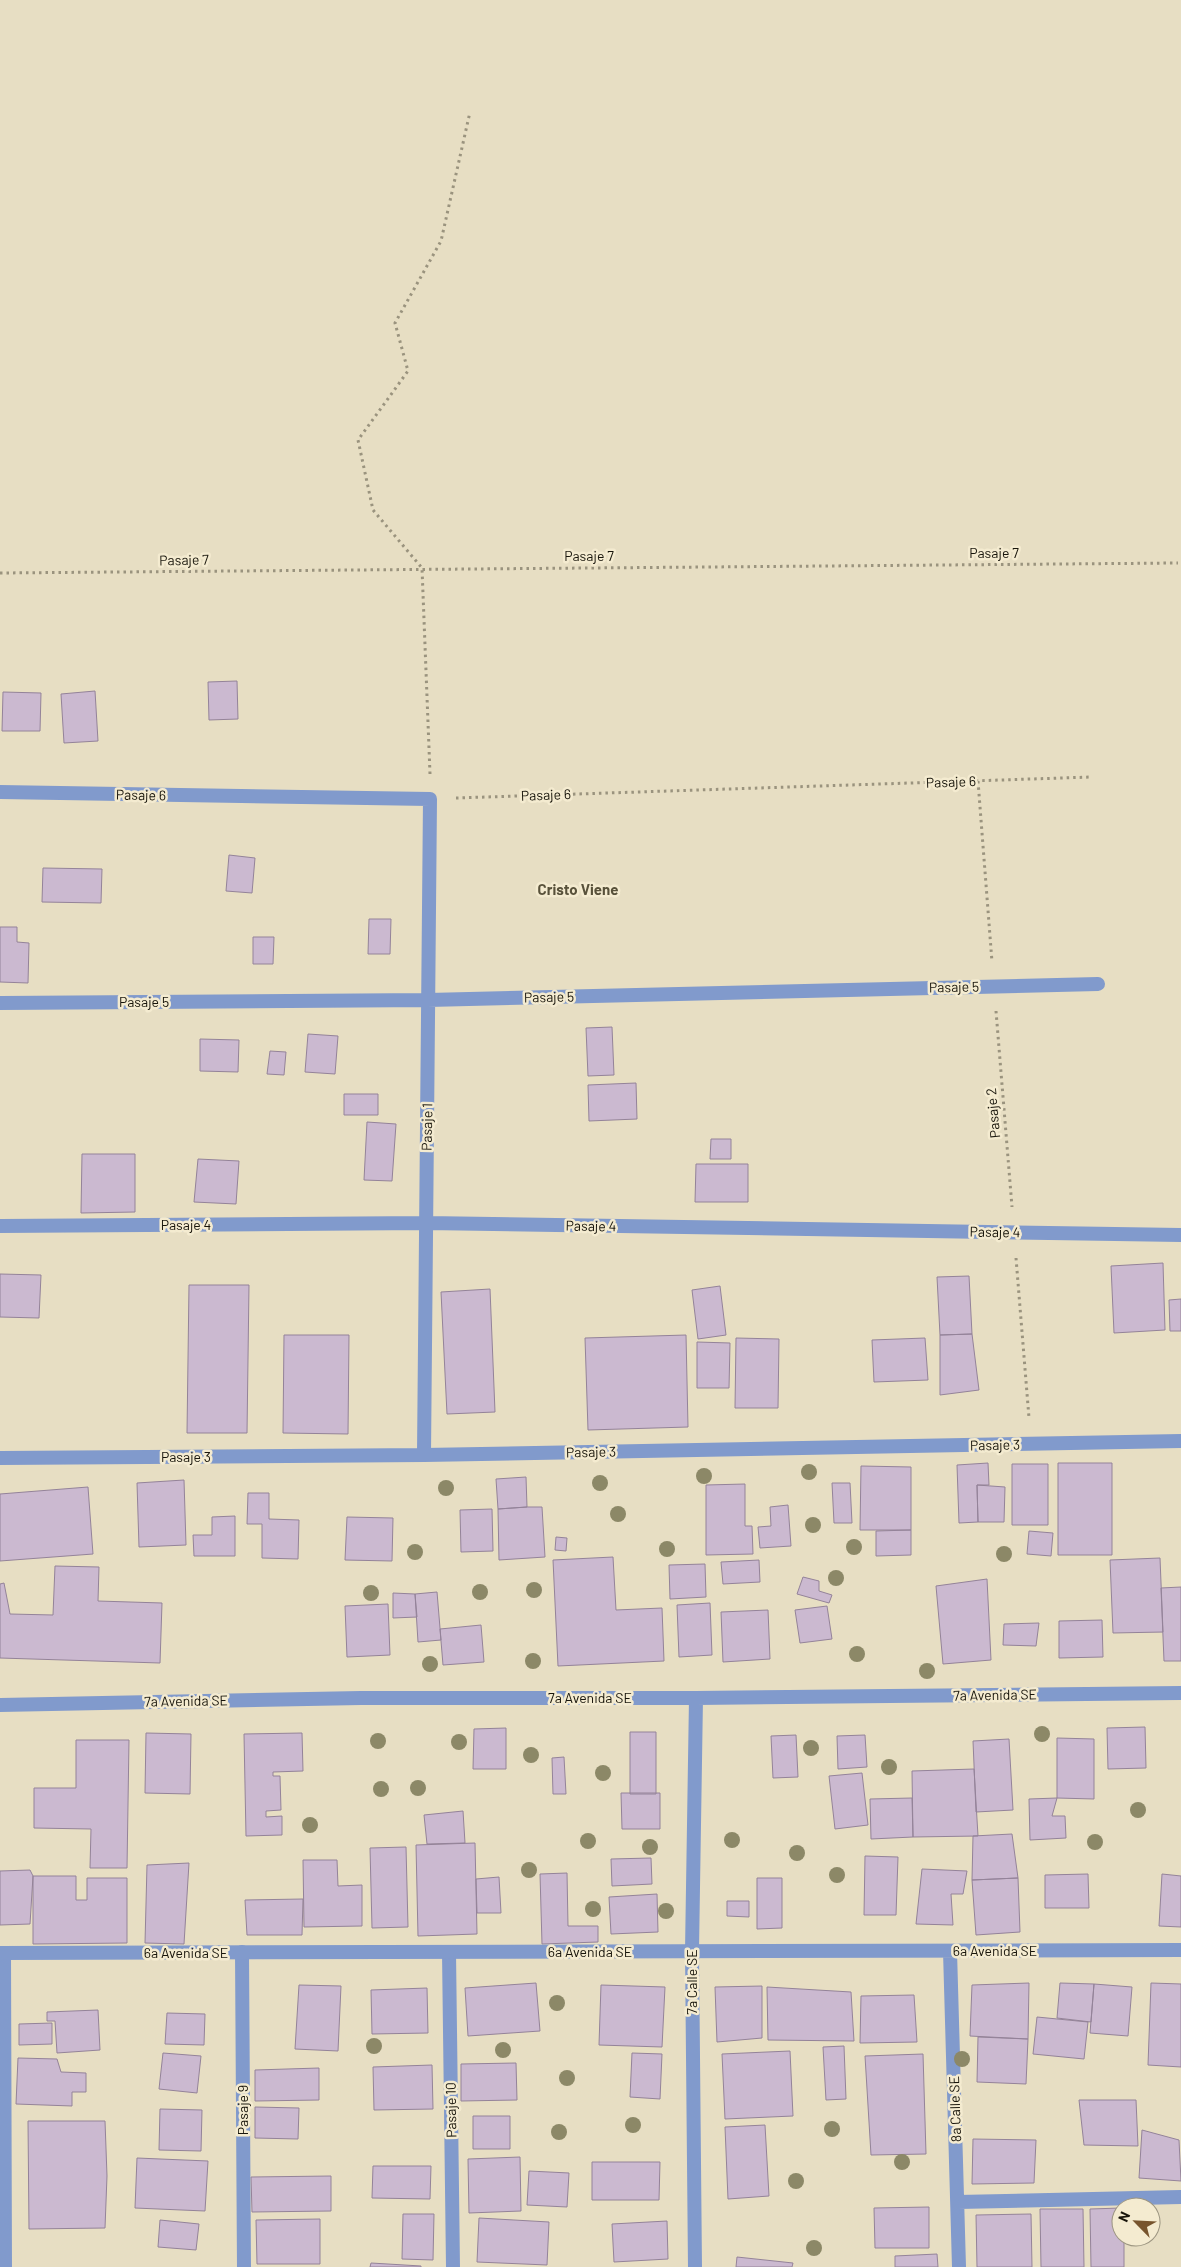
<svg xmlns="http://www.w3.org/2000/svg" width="1181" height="2267" viewBox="0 0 1181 2267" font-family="Barlow,sans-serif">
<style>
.building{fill:#cbb9d0;stroke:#948399}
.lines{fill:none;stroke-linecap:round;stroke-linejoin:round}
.path{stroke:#9a937e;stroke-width:3;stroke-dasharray:2.5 4;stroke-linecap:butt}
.service{stroke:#819acc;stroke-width:14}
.minor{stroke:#819acc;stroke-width:14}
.tree{fill:#8c8867}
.labels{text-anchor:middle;stroke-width:5;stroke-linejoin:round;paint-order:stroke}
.street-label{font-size:14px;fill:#18150b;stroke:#f4ebd0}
.neighbourhood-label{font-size:15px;font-weight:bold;fill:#58513a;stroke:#f4ebd0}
</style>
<rect width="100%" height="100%" fill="#e7dec3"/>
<path class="building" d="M237,681L238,719L209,720L208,682Z
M95,691L98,741L64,743L61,694Z
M3,692L41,693L40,731H2Z
M229,855L255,858L252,893L226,891Z
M43,868L102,869L101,903L42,902Z
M369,919H391L390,954H368Z
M0,927H17V942L29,943L28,983L0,982Z
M253,937H274L273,964H253Z
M612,1027L614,1075L588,1076L586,1028Z
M308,1034L338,1036L335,1074L305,1072Z
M200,1039L239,1040L238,1072L200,1071Z
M270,1051L286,1052L284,1075L267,1074Z
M636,1083L637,1119L589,1121L588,1085Z
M344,1094H378V1115H344Z
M367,1122L396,1124L392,1181L364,1180Z
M711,1139H731V1159H710Z
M82,1154H135V1212L81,1213Z
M198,1159L239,1161L236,1204L194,1202Z
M696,1164H748V1202H695Z
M1163,1263L1165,1330L1114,1333L1111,1266Z
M0,1274L41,1275L39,1318L0,1317Z
M969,1276L972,1334L940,1335L937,1277Z
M189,1285H249L247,1433H187Z
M720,1286L726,1335L698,1339L692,1290Z
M490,1289L495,1412L447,1414L441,1292Z
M1181,1299V1331H1170L1169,1300Z
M972,1334L979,1390L940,1395V1335Z
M284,1335H349L348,1434L283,1433Z
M686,1335L688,1427L588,1430L585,1338Z
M736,1338L779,1339L778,1408H735Z
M925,1338L928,1380L874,1382L872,1340Z
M697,1342L730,1343L729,1388H697Z
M988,1463L989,1485H977L978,1522L959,1523L957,1465Z
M1058,1463H1112V1555H1058Z
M1012,1464H1048V1525H1012Z
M861,1466L911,1467V1530H860Z
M526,1477L527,1507L498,1509L496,1479Z
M184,1480L186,1545L139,1547L137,1483Z
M832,1483H850L852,1523H834Z
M745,1484V1526H752L753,1554L706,1555V1485Z
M977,1485L1005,1487L1004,1522H978Z
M88,1487L93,1554L0,1561V1494Z
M248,1493H269V1519L299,1520L298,1559L262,1558V1524H247Z
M788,1505L791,1546L760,1548L758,1527L771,1526L770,1507Z
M527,1507H542L545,1557L499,1560L498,1509Z
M492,1509L493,1551L461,1552L460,1510Z
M235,1516V1556H194L193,1535H212V1517Z
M347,1517L393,1518L392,1561L345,1560Z
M911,1530V1555L876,1556V1531Z
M1029,1531L1053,1533L1051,1556L1027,1554Z
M556,1537L567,1538L566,1551L555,1550Z
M613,1557L616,1610L662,1608L664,1661L558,1666L553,1560Z
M1160,1558L1163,1632L1113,1633L1110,1560Z
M759,1560L760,1582L723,1584L721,1562Z
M705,1564L706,1597L670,1599L669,1565Z
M55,1566L99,1567L98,1601L162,1603L160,1663L0,1658V1584L4,1583L10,1614L53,1615Z
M803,1577L819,1581V1591L832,1595L829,1603L797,1594Z
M987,1579L991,1660L943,1664L936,1586Z
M1181,1587V1661H1164L1161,1588Z
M437,1592L441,1640L418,1642L415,1594Z
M393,1593L415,1594L417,1617L393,1618Z
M710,1603L712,1655L679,1657L677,1605Z
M388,1604L390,1655L347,1657L345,1606Z
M827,1606L832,1639L800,1643L795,1610Z
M768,1610L770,1659L723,1662L721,1612Z
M1102,1620L1103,1657L1059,1658V1621Z
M1039,1623L1036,1646L1003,1645L1004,1624Z
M481,1625L484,1662L443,1665L440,1629Z
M1145,1727L1146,1768L1108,1769L1107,1728Z
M506,1728V1769H473L474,1729Z
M630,1732H656V1794H630Z
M146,1733L191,1734L190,1794L145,1793Z
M302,1733L303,1771L273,1772V1776H280L281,1810L266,1811V1817L282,1816V1835L246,1836L244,1734Z
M796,1735L798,1777L773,1778L771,1736Z
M865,1735L867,1767L838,1769L837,1736Z
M1057,1738L1094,1739V1799L1057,1798Z
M1009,1739L1013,1810L976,1812L973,1741Z
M76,1740H129L127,1868H90L91,1829L34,1828V1788H76Z
M564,1757L566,1794H553L552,1758Z
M974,1769L978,1836L913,1837L912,1771Z
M862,1773L868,1825L835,1829L829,1776Z
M621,1793H660V1829H622Z
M912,1798L913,1837L871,1839L870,1799Z
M1057,1798L1052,1816H1065L1066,1838L1030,1840L1029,1799Z
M463,1811L465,1843L427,1844L424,1815Z
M1012,1834L1018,1878L972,1880L973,1836Z
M475,1843L477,1934L418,1936L416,1845Z
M406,1847L408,1927L372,1928L370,1848Z
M865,1856L898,1857L896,1915H864Z
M651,1858L652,1884L612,1886L611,1859Z
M303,1860H337L338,1886L362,1885V1926L304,1927Z
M189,1863L184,1944L145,1943L147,1865Z
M922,1869L967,1871L963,1894H951L953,1925L916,1924Z
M30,1870L33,1876L30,1924L0,1925V1871Z
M567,1873L568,1926H598V1942L542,1944L540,1874Z
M1088,1874L1089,1908H1045V1875Z
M1162,1874L1181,1876V1927L1159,1926Z
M33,1876H76V1900H87V1878H127V1943L33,1944Z
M499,1877L501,1913H477L476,1879Z
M757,1878H782V1928L757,1929Z
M1018,1878L1020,1932L976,1935L972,1880Z
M657,1894L658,1932L611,1934L609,1897Z
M303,1899L302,1935H247L245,1900Z
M727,1901H749V1917L727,1916Z
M536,1983L540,2031L468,2036L465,1988Z
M1029,1983L1028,2039L970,2036L972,1985Z
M1060,1983L1094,1984L1091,2022L1057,2018Z
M1151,1983L1181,1984V2067L1148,2065Z
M1094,1984L1132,1987L1128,2036L1090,2033Z
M299,1985L341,1986L338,2051L295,2049Z
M601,1985L665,1987L662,2047L599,2045Z
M762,1986V2038L717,2042L715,1987Z
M767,1987L851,1992L854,2041L768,2040Z
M427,1988L428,2033L372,2034L371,1990Z
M914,1995L917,2042L860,2043L861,1996Z
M98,2010L100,2050L57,2053L55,2021H47V2012Z
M167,2013L205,2014L204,2045L165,2044Z
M1037,2017L1088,2022L1084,2059L1033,2054Z
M52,2023V2044L19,2045V2024Z
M978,2037L1028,2039L1026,2084L977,2082Z
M844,2046L846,2099L826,2100L823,2047Z
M790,2051L793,2116L725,2119L722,2054Z
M163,2053L201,2056L197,2093L159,2089Z
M632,2053L662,2054L660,2099L630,2097Z
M923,2054L926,2154L871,2155L865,2056Z
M18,2058L57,2059L61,2072L86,2073V2092H72V2106L16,2104Z
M516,2063L517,2100L461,2101V2064Z
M432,2065L433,2109L374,2110L373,2067Z
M319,2068V2100L255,2101V2070Z
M1079,2100H1136L1138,2146L1084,2145Z
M255,2107L299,2108L298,2139L255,2138Z
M160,2109L202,2110L201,2151L159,2150Z
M473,2116H510V2149H473Z
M28,2121H105L107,2176L105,2228L29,2229Z
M765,2125L769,2196L728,2199L725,2127Z
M1142,2130L1179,2140L1181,2181L1139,2178Z
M973,2139L1036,2140L1034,2183L972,2184Z
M520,2157L521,2211L469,2213L468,2159Z
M137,2158L208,2161L205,2211L135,2208Z
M592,2162H660L659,2200H592Z
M373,2166H431L430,2199L372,2198Z
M529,2171L569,2173L567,2207L527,2205Z
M331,2176V2211L252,2212L251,2177Z
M929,2207V2248H875L874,2208Z
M1121,2208V2237H1124V2267H1091L1090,2209Z
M1040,2209H1083L1084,2267H1041Z
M403,2214H434L433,2260L402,2259Z
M1031,2214L1032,2267H977L976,2215Z
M479,2218L549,2222L547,2265L477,2262Z
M320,2219V2264H257L256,2220Z
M160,2220L199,2224L196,2250L158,2247Z
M667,2221L668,2259L614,2262L612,2224Z
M937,2254L938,2267H895V2256Z
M737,2257L793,2263L792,2267H736Z
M371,2263L421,2266V2267H370Z"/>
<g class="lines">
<path class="path" d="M0,573L1178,563
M430,774L422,568L373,510L358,440L408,371L395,323L441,241L470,112
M978,781L992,962
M456,798L1092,777
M996,1011L1012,1207
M1016,1258L1029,1418"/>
<path class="service" d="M0,792L430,799L424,1455
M0,1003L428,1000L1098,984
M0,1226L426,1223L1181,1235
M0,1458L424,1455L1181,1441
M242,1952L244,2267
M449,1952L453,2267
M4,1953L5,2267"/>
<path class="minor" d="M0,1705L361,1698H696L1181,1693
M950,1951L959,2267
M0,1953L1181,1950
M958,2202L1181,2197
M695,2267L692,1951L696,1698"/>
</g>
<g class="tree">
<circle cx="809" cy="1472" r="8"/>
<circle cx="704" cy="1476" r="8"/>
<circle cx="600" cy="1483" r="8"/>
<circle cx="446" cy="1488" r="8"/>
<circle cx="618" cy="1514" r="8"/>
<circle cx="813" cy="1525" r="8"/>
<circle cx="854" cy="1547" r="8"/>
<circle cx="667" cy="1549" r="8"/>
<circle cx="415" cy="1552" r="8"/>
<circle cx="1004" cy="1554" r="8"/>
<circle cx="836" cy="1578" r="8"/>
<circle cx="534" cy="1590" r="8"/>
<circle cx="480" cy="1592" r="8"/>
<circle cx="371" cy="1593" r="8"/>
<circle cx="857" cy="1654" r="8"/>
<circle cx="533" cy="1661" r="8"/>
<circle cx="430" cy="1664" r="8"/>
<circle cx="927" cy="1671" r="8"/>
<circle cx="1042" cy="1734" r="8"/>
<circle cx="378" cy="1741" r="8"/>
<circle cx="459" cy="1742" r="8"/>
<circle cx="811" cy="1748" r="8"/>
<circle cx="531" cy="1755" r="8"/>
<circle cx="889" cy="1767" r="8"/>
<circle cx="603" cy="1773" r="8"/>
<circle cx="418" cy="1788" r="8"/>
<circle cx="381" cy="1789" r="8"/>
<circle cx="1138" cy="1810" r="8"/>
<circle cx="310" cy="1825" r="8"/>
<circle cx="732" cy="1840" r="8"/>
<circle cx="588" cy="1841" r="8"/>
<circle cx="1095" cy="1842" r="8"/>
<circle cx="650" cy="1847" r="8"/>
<circle cx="797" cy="1853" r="8"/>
<circle cx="529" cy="1870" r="8"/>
<circle cx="837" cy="1875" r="8"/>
<circle cx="593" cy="1909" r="8"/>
<circle cx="666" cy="1911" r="8"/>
<circle cx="557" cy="2003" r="8"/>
<circle cx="374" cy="2046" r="8"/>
<circle cx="503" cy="2050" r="8"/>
<circle cx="962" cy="2059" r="8"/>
<circle cx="567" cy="2078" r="8"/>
<circle cx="633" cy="2125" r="8"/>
<circle cx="832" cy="2129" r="8"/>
<circle cx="559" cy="2132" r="8"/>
<circle cx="902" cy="2162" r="8"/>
<circle cx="796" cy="2181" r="8"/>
<circle cx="814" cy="2248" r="8"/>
</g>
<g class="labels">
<g class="street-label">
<text x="994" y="558">Pasaje 7</text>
<text x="589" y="561">Pasaje 7</text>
<text transform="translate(184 560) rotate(-1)" y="5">Pasaje 7</text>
<text transform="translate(951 782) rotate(-2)" y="5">Pasaje 6</text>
<text transform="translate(141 795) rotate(1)" y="5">Pasaje 6</text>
<text transform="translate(546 795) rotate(-2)" y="5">Pasaje 6</text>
<text transform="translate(954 987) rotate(-1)" y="5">Pasaje 5</text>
<text transform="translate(549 997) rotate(-1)" y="5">Pasaje 5</text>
<text x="144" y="1007">Pasaje 5</text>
<text transform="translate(993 1113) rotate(-95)" y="5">Pasaje 2</text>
<text transform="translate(427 1127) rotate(-89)" y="5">Pasaje 1</text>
<text x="186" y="1230">Pasaje 4</text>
<text transform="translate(591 1226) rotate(1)" y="5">Pasaje 4</text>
<text transform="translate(995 1232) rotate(1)" y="5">Pasaje 4</text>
<text transform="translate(995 1445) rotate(-1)" y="5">Pasaje 3</text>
<text transform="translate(591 1452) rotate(-1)" y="5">Pasaje 3</text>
<text x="186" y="1462">Pasaje 3</text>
<text transform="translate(995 1695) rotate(-1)" y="5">7a Avenida SE</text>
<text x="590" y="1703">7a Avenida SE</text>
<text transform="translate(186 1701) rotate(-1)" y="5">7a Avenida SE</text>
<text x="995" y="1956">6a Avenida SE</text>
<text x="590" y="1957">6a Avenida SE</text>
<text x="186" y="1958">6a Avenida SE</text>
<text transform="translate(692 1982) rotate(-90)" y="5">7a Calle SE</text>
<text transform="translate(955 2109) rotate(-92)" y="5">8a Calle SE</text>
<text transform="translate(243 2110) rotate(-90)" y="5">Pasaje 9</text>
<text transform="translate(451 2110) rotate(-91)" y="5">Pasaje 10</text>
</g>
<g class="neighbourhood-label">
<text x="578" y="895">Cristo Viene</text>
</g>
</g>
<g transform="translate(1136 2222) rotate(294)"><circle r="24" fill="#f4ebd0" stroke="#9c9581"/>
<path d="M0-4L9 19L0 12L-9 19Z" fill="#77542d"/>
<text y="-8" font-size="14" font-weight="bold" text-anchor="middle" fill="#18150b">N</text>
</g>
</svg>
